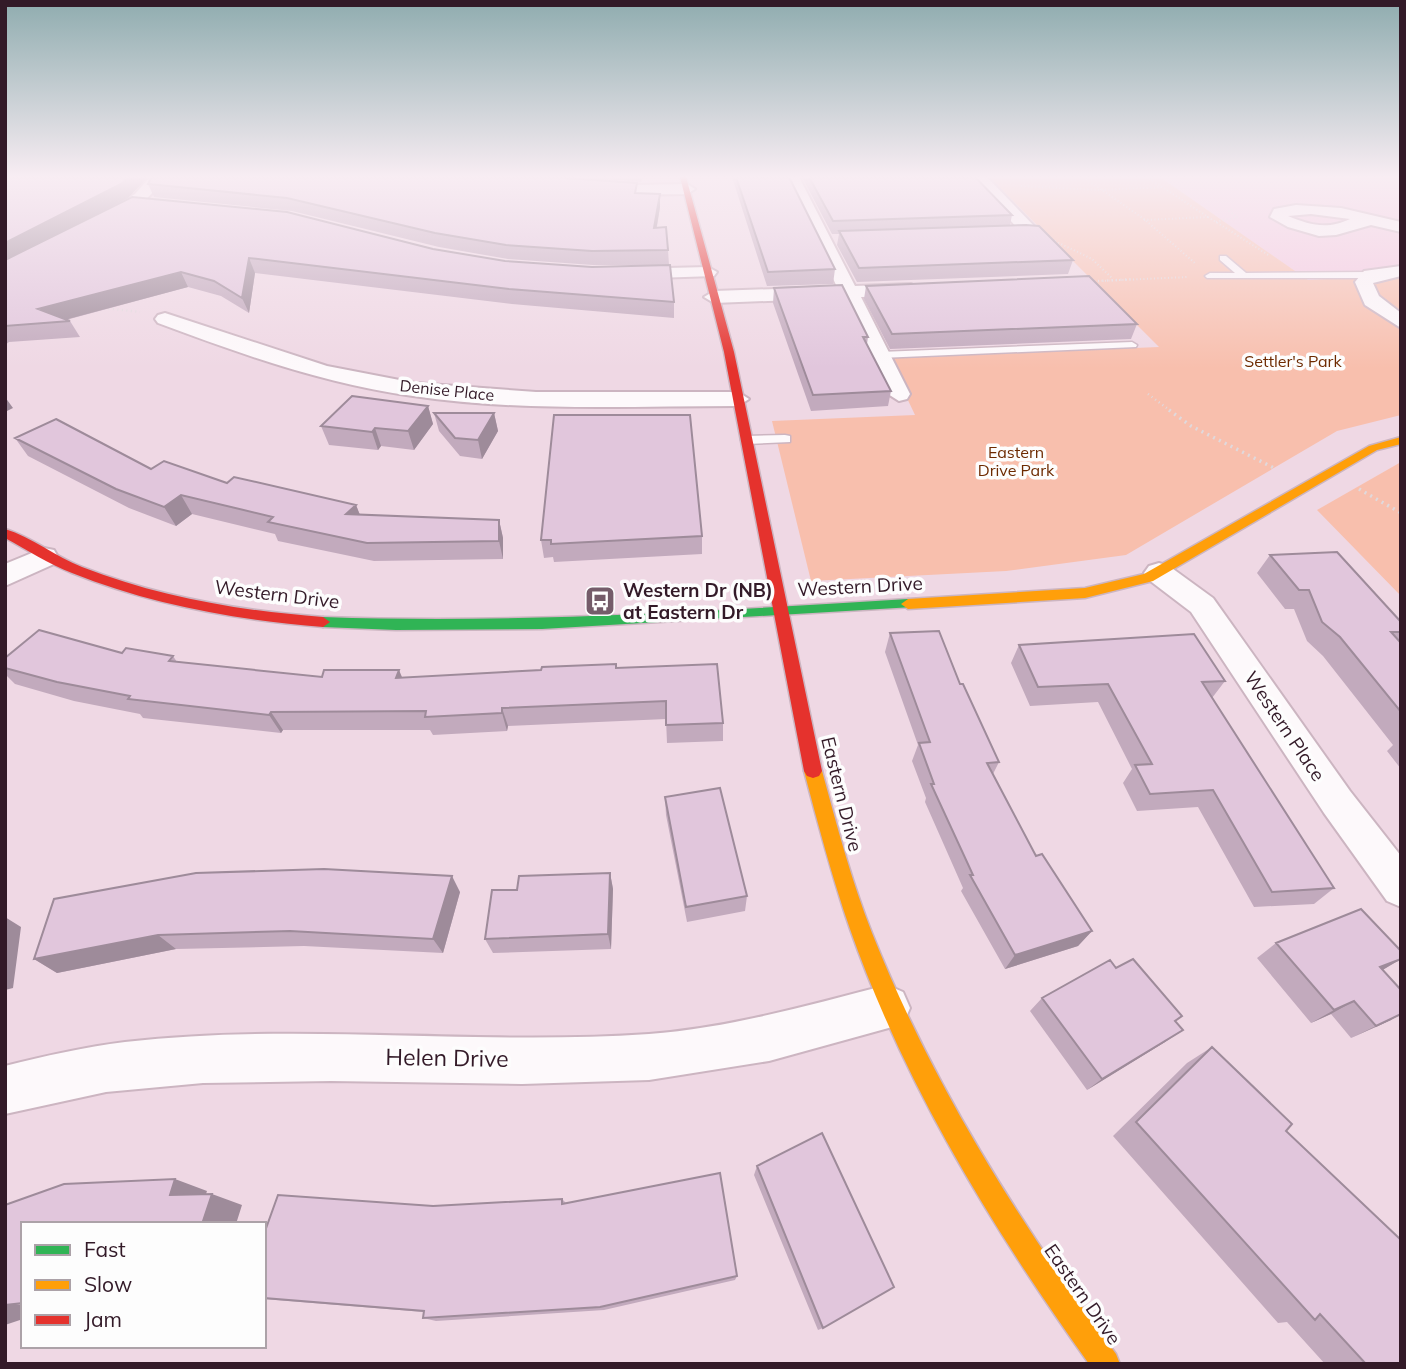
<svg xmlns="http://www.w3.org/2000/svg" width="1406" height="1369" viewBox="0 0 1406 1369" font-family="Mulish,sans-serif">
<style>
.built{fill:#f4c9e0}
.green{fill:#f8bfad}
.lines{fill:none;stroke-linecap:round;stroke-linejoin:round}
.lane-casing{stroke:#ccb5c1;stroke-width:3}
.street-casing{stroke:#ccb5c1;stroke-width:4}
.fast-casing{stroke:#ccb5c1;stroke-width:3}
.slow-casing{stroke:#ccb5c1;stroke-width:3}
.jam-casing{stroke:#ccb5c1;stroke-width:3}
.path-far2{stroke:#e0d9dc;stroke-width:2;stroke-dasharray:1 2.5;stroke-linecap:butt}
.path-far1{stroke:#e0d9dc;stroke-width:2.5;stroke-dasharray:1 3.5;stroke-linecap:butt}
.path{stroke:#e0d9dc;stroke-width:3.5;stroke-dasharray:2 4.5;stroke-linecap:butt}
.lane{fill:#fdf9fb;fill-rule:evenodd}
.street{fill:#fdf9fb;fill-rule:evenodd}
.fast{fill:#30b455;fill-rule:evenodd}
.slow{fill:#ff9f0a;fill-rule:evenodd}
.jam{fill:#e5322d;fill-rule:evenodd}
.wall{fill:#c2aabd}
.shaded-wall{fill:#9e8b9a}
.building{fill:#e1c6dc;stroke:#9e8b9a;stroke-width:2}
.labels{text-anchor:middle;stroke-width:7;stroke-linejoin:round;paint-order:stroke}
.far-park-label{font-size:16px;fill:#6d2a00;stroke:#fdfdfd}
.far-street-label{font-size:16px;fill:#331a28;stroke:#fdfdfd}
.street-label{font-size:19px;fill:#331a28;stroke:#fdfdfd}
.poi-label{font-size:19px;font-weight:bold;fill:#331a28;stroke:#fdfdfd;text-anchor:start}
.near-street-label{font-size:23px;fill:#331a28;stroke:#fdfdfd}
</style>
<rect width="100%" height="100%" fill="#efd8e4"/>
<path class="built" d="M1160,177H1401V275L1308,280Z"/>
<path class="green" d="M989,177H1160L1308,280L1401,275V415L1337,431L1126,555L1006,571L811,581L772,421L915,415L888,358L1159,347Z
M1401,462V596L1317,510Z"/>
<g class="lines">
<g class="lane-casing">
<path id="lane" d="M1220,256H1226L1246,273L1370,272L1375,275L1370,278H1207L1205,276L1210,273H1235L1220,260Z
M1132,342L1137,345L1136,347L880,358L874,355L880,352Z
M785,435L790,436V442L747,444L741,440L747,436Z"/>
</g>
<g class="street-casing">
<path id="street" d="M150,177H164C154,195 119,229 97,223V217L135,194Z
M526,177H555L628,185L687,184L695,189L687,194C657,195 545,195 526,177Z
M785,177H799L855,286L911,284L920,290L911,296L861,297L910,394L907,399L899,401L888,394L842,298L714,303L704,297L714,291L837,287Z
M972,177H987L1037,229L1039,233L1037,237H1025Z
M1296,205L1341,208L1401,222V232L1371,225L1336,235L1319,236L1288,227L1270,217L1274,209ZM1311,214L1350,219C1327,230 1310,225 1288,216Z
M1401,266V276L1373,283L1379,296L1401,313V328L1365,305L1355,282L1364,271Z
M708,267L717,272L714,276L626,279L617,274L626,269Z
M165,313L327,366L415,383L536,392H738L749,399L738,406C630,406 520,412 413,396C325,384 241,354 158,323L155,319L158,315Z
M44,548L54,550L58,557L54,564L5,586V564Z
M1159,563L1169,566L1213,598L1350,791L1401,856V907L1387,901L1324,813L1191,612L1149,580L1144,573L1149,566Z
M887,985L903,992L910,1008L903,1024L769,1061L649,1080L522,1084L331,1081L203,1083L106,1092L5,1114V1066C45,1056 84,1047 125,1042C299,1022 474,1046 649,1034C730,1028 809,1005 887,985Z"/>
</g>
<g class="fast-casing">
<path id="fast" d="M908,599L913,601L915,604L913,607L542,629L396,630L323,627L316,622L323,617C519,624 713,611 908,599Z"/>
</g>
<g class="slow-casing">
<path id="slow" d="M1401,437V444L1377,450L1153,581L1085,598L908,609L901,604L908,599L1085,588L1144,574L1369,446Z
M813,764L819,766L822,771C837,826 851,880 872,933C933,1086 1019,1222 1116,1354L1120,1364H1089C993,1229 905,1086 850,929C832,877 818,824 804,771L807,766Z"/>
</g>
<g class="jam-casing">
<path id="jam" d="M680,177H686L734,352L822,771L819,776L813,778L807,776L804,771L724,352Z
M5,529C32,537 56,557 82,567C159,597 241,611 323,617L330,622L323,627C237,620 152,605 72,573C49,564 27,550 5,538Z"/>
</g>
<path class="path-far2" d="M1083,177L1144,219L1196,264
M1021,186L1099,190L1163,187
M1232,209L1229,211L1237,217
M1208,217L1270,256
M1144,220L1208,217L1147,177
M1216,222L1238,217
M1055,241L1092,259L1113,279
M1098,281L1188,277"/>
<path class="path-far1" d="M1098,281L1134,279
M104,308L140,312
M1148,394L1172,412"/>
<path class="path" d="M1169,410L1191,426L1276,469
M1359,489L1401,513"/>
<use href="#lane" class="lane"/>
<use href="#street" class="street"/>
<use href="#fast" class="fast"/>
<use href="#slow" class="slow"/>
<use href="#jam" class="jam"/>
</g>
<path class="wall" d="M5,177L128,198L70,228L433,249L674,302V318L512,304L255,273L249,313L221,296L188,287L66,320L70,321L80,337L9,342L5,345Z
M580,177H643L641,182Z
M732,177H789L835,269L833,284L767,286Z
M802,177H975L1012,215L1010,225L1073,260L1068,274L857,282L837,245L839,234H832Z
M148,184L660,194V207L657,227L668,250L669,265H593L508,259L439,247L292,211L154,197Z
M866,286L1137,324L1131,339L890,349L864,299Z
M774,288L868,337L867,344L891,391L888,406L811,411L773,303Z
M428,406L433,424L414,450L381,446L378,450L329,445L321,426Z
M434,413H494L498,431L482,459L460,456L439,431Z
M15,438L151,469L356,505L360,515L499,520L503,538V559L374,561L278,541L275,534L192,514L176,526L129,508L28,456Z
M702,536V554L554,562L553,557L544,558L541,540Z
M1270,555L1401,622V640L1399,642L1401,643V769L1387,751L1393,745L1323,656L1307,641L1294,609H1285L1257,573Z
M890,633L960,684L999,762L993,774L1036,856L1092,931L1078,946L1005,969L961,891L963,888L925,802L926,798L912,761L918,745L885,652Z
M1019,645L1225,681L1212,698L1334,888L1314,904L1254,907L1198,807L1137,811L1123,783L1132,769L1098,702L1030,706L1011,663Z
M122,653L173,656L177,662L322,677L402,678L616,668L723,723V741L667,743L666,719L508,726L507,731L433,735L430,730H283L281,733L143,718L140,714L74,701L15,684L5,674V658Z
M665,797L747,896L745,911L687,922L666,815Z
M610,873L613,889L611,949L493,953L485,939L517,890Z
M460,892L443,953L304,946L176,949L57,973L34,959L54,899Z
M1276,943L1401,951V959L1382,970L1391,1020L1351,1038L1331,1014L1311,1023L1257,958Z
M1116,968L1175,1022L1165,1042L1087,1090L1030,1011L1042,998Z
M1212,1047L1286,1131L1401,1364H1325L1287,1322L1278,1323L1113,1136L1187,1063Z
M757,1166L823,1328L818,1330L754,1175Z
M562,1199L566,1203L737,1276L735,1280L604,1310L436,1321L423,1318L424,1312L264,1299V1234L433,1206Z"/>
<path class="shaded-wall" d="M129,177H148L128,198L5,262V243Z
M660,194V207L654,242V228Z
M249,258L255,273L249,313L242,298Z
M181,272L188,287L57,322L38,309Z
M5,397L13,408L5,412Z
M428,406L433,424L414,450L408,431Z
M494,413L498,431L482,459L478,440Z
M375,428L381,446L378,450L372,432Z
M181,495L192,514L176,526L164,507Z
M356,505L363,523L346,514Z
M499,520L503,538V559L499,541Z
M399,670L407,689L396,678Z
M502,708L508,726L507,731L502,713Z
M271,712L283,730L281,733L269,715Z
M610,873L613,889L611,949L608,934Z
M452,876L460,892L443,953L433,939Z
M5,917L21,927L13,988L5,990Z
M1092,931L1078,946L1005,969L1015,955Z
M158,935L176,949L57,973L34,959Z
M1401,959L1381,971L1380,967Z
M1354,1001L1331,1014L1311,1023L1334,1010Z
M1401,1014L1391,1020L1351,1038Z
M1183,1030L1165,1042L1087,1090L1102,1079Z
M175,1179L207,1191L202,1206L170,1195Z
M212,1194L242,1205L236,1224H202Z
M8,1303L23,1305V1319L5,1325V1305Z"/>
<path class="building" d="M5,177H129L121,184L5,243Z
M152,177H552L637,183L635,193L660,194L654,228L666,227L668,250L592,251L506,245L435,233L287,198L148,184Z
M736,177H789L835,269L768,272Z
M809,177H975L1012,215L833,221Z
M132,197L287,212L433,249L505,261L592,267L670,265L674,302L509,289L249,258L242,298L214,281L181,272L38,309L70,321L5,326V260Z
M1026,225L1039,226L1073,260L859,268L839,231Z
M1089,276L1137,324L892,334L866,286Z
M842,285L868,337H863L891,391L813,395L774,288Z
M352,396L428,406L408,431L375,428L372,432L321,426Z
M434,413H494L478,440L455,438Z
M554,415H690L702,536L551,544V540H541Z
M56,419L151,469L164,461L227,483L234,477L356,505L346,514L499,520V541L367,543L268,522L273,517L181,495L164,507L116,489L15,438Z
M1337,552L1401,622V632H1391L1401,643V712L1340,637L1322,622L1309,590H1299L1270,555Z
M39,630L122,653L126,648L173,656L169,661L322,677L324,670H399L396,678L541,670L542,667L616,664V668L717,664L723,723L666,725V701L502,708V713L425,717L426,711L271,712L269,715L128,699L130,696L57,682L5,668V658Z
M939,631L960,684H963L999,762L987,763L1036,856L1042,854L1092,931L1015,955L970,875H973L931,784H934L919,743L930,742L890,633Z
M1194,634L1225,681L1202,682L1334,888L1272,892L1213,790L1150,794L1135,765L1152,764L1108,684L1038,687L1019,645Z
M720,788L747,896L686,907L665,797Z
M324,869L452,876L433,939L290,931L158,935L34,959L54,899L196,873Z
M610,873L608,934L485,939L492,890H517L519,876Z
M1361,909L1401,951V959L1380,967L1401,990V1014L1376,1026L1354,1001L1334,1010L1276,943Z
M1133,959L1182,1016L1175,1021L1183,1030L1102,1079L1042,998L1110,960L1116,968Z
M1212,1047L1292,1124L1286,1131L1401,1240V1364H1366L1320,1314L1315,1320L1136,1122Z
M822,1133L894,1287L823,1328L757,1166Z
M720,1173L737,1276L600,1307L423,1318L424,1311L264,1298V1234L278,1195L433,1206L562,1199V1204Z
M175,1179L170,1195L212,1194L202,1224H23V1303L5,1305V1205L64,1184Z"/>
<linearGradient id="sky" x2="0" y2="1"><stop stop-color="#8facaf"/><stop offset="0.48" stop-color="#f8edf3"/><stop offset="1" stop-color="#f8edf3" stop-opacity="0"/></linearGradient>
<rect width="1406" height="368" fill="url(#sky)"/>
<defs>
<g id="bus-square" transform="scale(1.575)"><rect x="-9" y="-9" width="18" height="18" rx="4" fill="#755c6a" stroke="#fdfdfd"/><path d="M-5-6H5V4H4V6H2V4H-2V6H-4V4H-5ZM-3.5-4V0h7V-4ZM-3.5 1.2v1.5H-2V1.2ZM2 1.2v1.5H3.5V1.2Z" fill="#fff"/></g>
</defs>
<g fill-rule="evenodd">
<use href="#bus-square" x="600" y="601"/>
</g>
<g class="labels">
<g class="far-park-label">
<text x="1293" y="367">Settler's Park</text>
<text x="1016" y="458">Eastern<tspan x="1016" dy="18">Drive Park</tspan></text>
</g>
<g class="far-street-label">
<text transform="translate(447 390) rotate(6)" y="6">Denise Place</text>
</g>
<g class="street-label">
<text transform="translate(860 586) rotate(-3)" y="7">Western Drive</text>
<text transform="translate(277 594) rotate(7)" y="7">Western Drive</text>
<text transform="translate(1285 726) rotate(56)" y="7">Western Place</text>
<text transform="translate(842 794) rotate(76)" y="7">Eastern Drive</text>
<text transform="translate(1083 1294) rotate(55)" y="7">Eastern Drive</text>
</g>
<g class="poi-label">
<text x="623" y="597">Western Dr (NB)<tspan x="623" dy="22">at Eastern Dr</tspan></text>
</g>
<g class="near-street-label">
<text transform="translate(447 1058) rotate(1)" y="8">Helen Drive</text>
</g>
</g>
<rect width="1406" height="1369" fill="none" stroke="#331a28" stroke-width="14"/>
<rect x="21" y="1222" width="245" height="126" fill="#fdfdfd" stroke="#aca2a8" stroke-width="2"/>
<rect x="35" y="1245" width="35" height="10" fill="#30b455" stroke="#aca2a8" stroke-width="2"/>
<text x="84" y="1257" font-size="21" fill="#331a28">Fast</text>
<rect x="35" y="1280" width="35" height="10" fill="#ff9f0a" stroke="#aca2a8" stroke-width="2"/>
<text x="84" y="1292" font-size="21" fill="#331a28">Slow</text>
<rect x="35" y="1315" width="35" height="10" fill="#e5322d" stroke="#aca2a8" stroke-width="2"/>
<text x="84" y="1327" font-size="21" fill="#331a28">Jam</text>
</svg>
